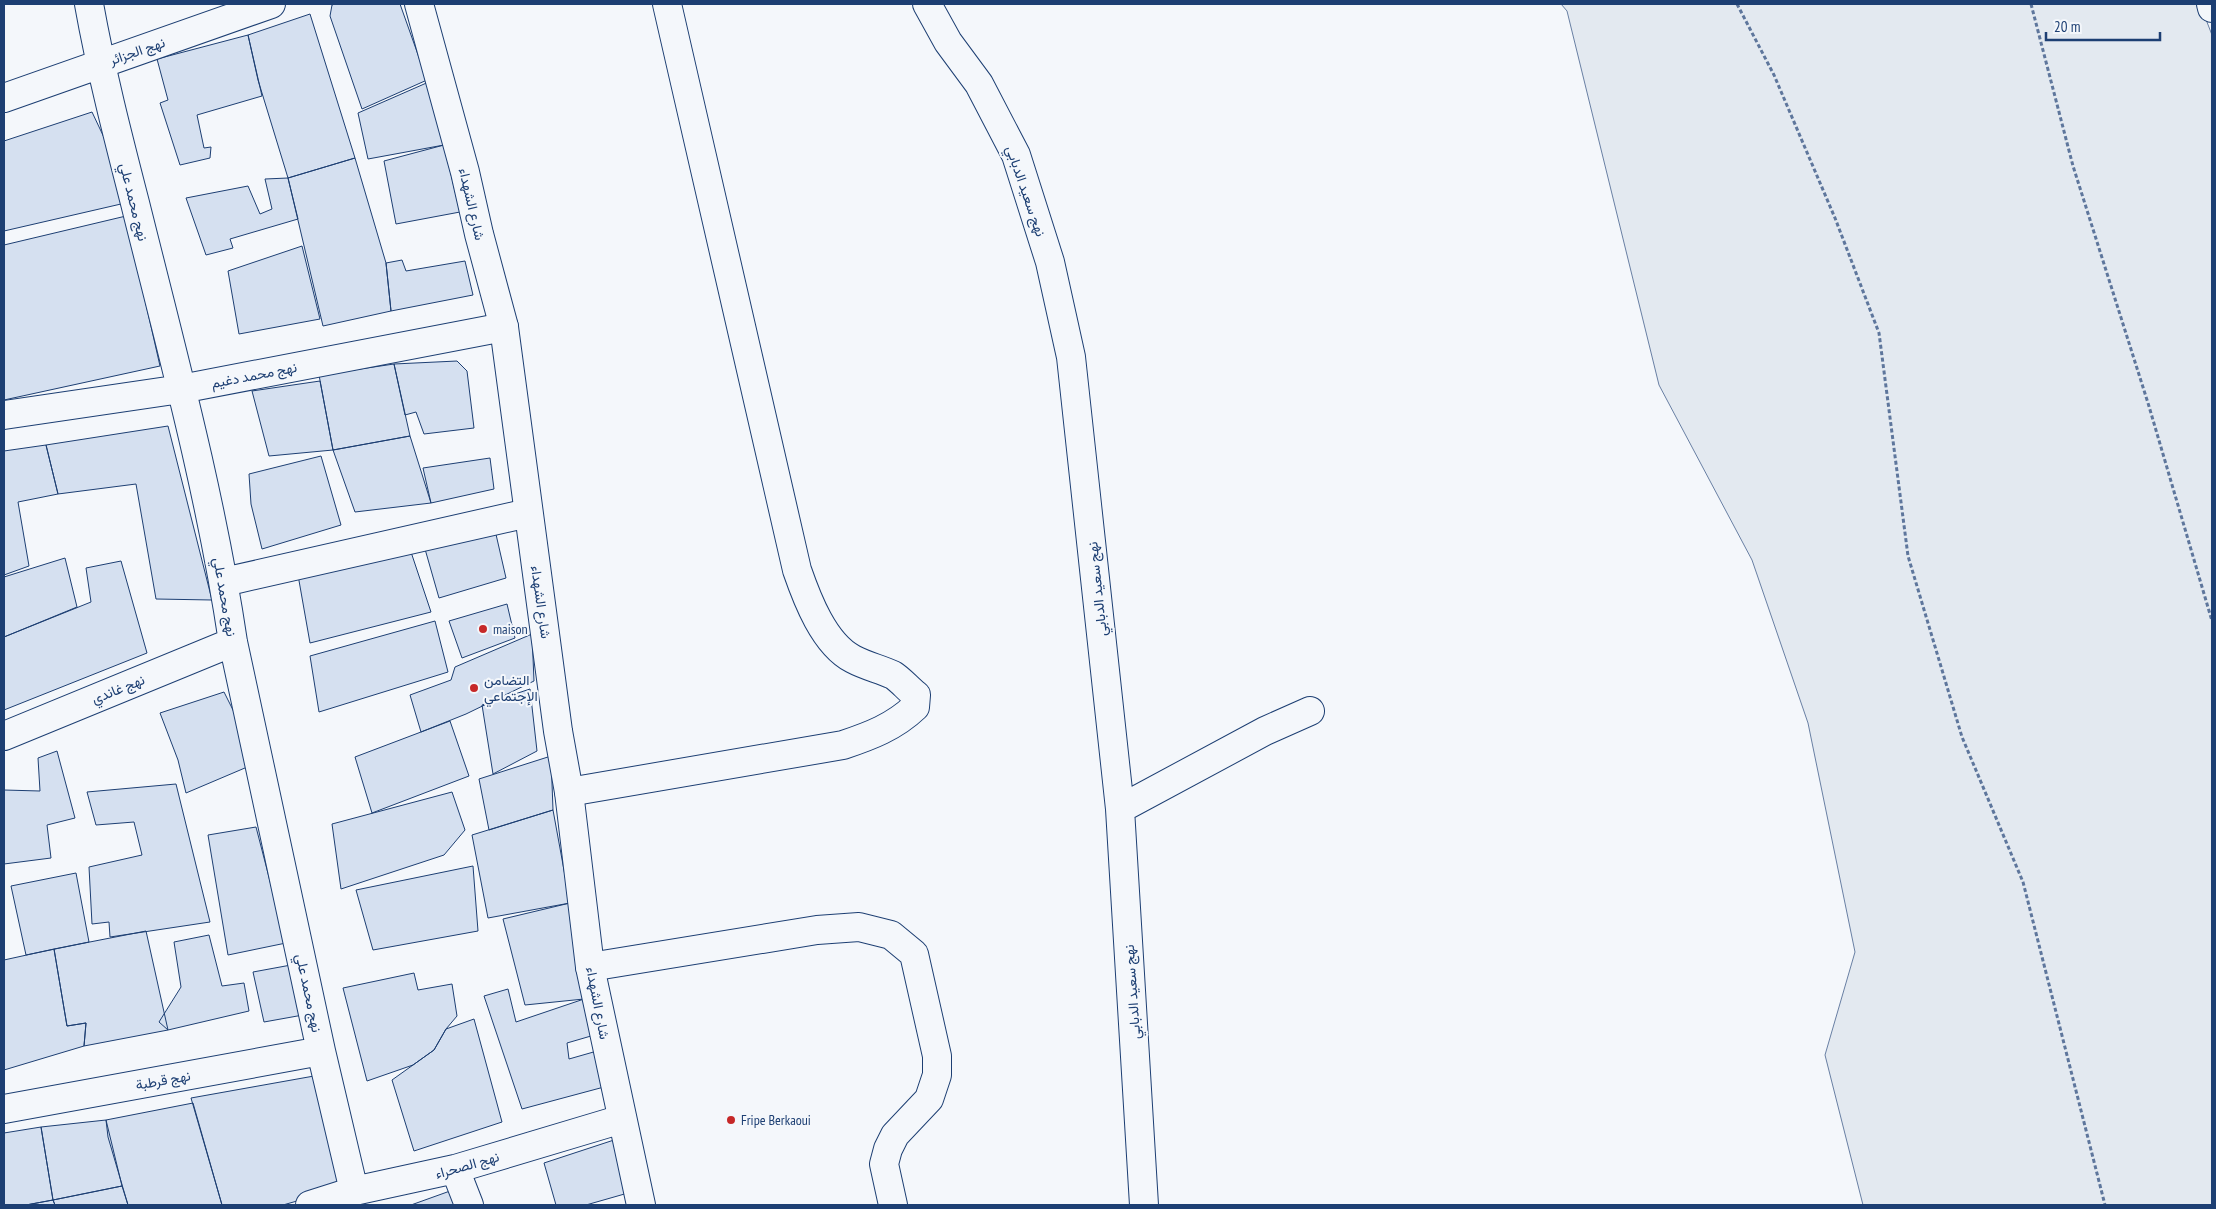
<svg xmlns="http://www.w3.org/2000/svg" width="2216" height="1209" viewBox="0 0 2216 1209" font-family="'PT Sans Narrow',Vazirmatn,sans-serif">
<style>
.green{fill:#e3e9f0;stroke:#687fa3}
.building{fill:#d5e0f0;stroke:#1d3f73}
.lines{fill:none;stroke-linecap:round;stroke-linejoin:round}
.minor-casing{stroke:#1d3f73;stroke-width:30}
.secondary-casing{stroke:#1d3f73;stroke-width:30}
.path{stroke:#5e769c;stroke-width:3;stroke-dasharray:4 2.5;stroke-linecap:butt}
.minor{stroke:#f4f7fb;stroke-width:28}
.secondary{stroke:#f4f7fb;stroke-width:28}
.poi-dot{fill:#c62828;stroke:#f4f7fb;stroke-width:2}
.labels{text-anchor:middle;stroke-width:4;stroke-linejoin:round;paint-order:stroke}
.street-label{font-size:14px;fill:#1d3f73;stroke:#f4f7fb}
.poi-label{font-size:14px;fill:#1d3f73;stroke:#f4f7fb;text-anchor:start}
</style>
<rect width="100%" height="100%" fill="#f4f7fb"/>
<path class="green" d="M1561,4H2200L2212,35V1205H1863L1825,1055L1855,952L1808,723L1752,560L1659,385L1567,11Z"/>
<path class="building" d="M335,4H400L427,80L362,109L330,16L332,5Z
M310,14L355,158L288,178L258,80L248,35Z
M248,35L262,96L197,115L204,148L211,147L210,158L180,165L160,103L168,100L157,59Z
M431,81L444,145L368,159L358,113Z
M92,112L134,201L4,231V141Z
M444,145L460,212L396,224L384,161Z
M355,158L386,263L391,311L323,326L288,178Z
M288,178L298,219L230,239L233,248L206,255L186,198L248,186L260,214L272,209L265,179Z
M126,216L160,366L4,400V245Z
M302,246L320,319L239,334L228,271Z
M402,260L406,271L465,261L473,295L391,311L386,263Z
M457,361L467,371L474,428L424,434L416,412L405,415L394,364Z
M394,364L410,436L333,450L319,375Z
M320,381L333,450L269,456L252,391Z
M168,426L212,600L156,599L136,484L58,494L46,445Z
M410,436L431,503L355,512L333,450Z
M46,445L58,494L18,502L29,566L4,575V451Z
M321,456L341,525L262,549L251,504L249,474Z
M490,458L494,489L431,503L423,468Z
M495,530L506,578L439,598L425,549Z
M411,552L431,612L310,643L298,575Z
M65,558L77,607L4,637V577Z
M121,561L147,653L4,710V637L91,602L86,568Z
M507,604L515,638L462,658L449,621Z
M435,621L448,672L319,712L310,656Z
M532,634L534,681L466,714L421,732L410,695L451,680L455,667Z
M530,689L537,751L493,774L482,705Z
M224,692L259,762L186,793L178,760L160,713Z
M450,721L469,776L372,813L355,757Z
M57,751L75,818L47,825L51,858L4,864V790L40,791L38,758Z
M551,756L553,810L489,830L479,779Z
M176,784L210,922L110,937L109,922L92,924L89,867L142,855L134,822L96,825L87,792Z
M452,792L465,830L444,855L341,889L332,824Z
M553,810L570,903L488,918L472,835Z
M256,827L286,943L228,955L208,835Z
M473,866L478,931L373,950L356,890Z
M76,873L89,942L26,955L11,886Z
M570,903L584,999L525,1005L503,919Z
M146,931L168,1030L84,1046L86,1023L67,1026L54,949Z
M209,935L222,986L244,983L249,1011L168,1030L159,1022L181,987L174,942Z
M54,949L67,1026L86,1023L84,1046L4,1070V960Z
M291,965L303,1015L264,1022L253,972Z
M414,973L418,990L452,984L457,1016L446,1029L434,1050L413,1065L367,1081L343,988Z
M508,989L516,1022L584,999L591,1036L567,1043L569,1059L597,1051L604,1087L522,1109L484,996Z
M474,1019L502,1122L414,1151L392,1080L434,1050L446,1029Z
M314,1076L346,1187L283,1205H222L191,1098Z
M193,1103L222,1205H128L108,1137L106,1120Z
M106,1120L122,1186L53,1200L41,1127Z
M41,1127L53,1200L26,1205H4V1133Z
M617,1139L628,1193L586,1205H556L544,1163Z
M122,1186L128,1205H55L53,1200Z
M450,1191L455,1205H411Z
M53,1200L55,1205H26Z"/>
<g class="lines">
<g class="minor-casing">
<path id="minor" d="M89,4C101,71 118,137 135,203C171,348 211,494 233,642L321,1051L354,1191
M927,4L948,42L979,84L1016,155L1050,262L1071,357L1120,809L1144,1205
M2211,4L2212,8
M4,98L271,4
M4,415L181,389L504,327
M224,582L528,513
M4,736L233,642
M569,792L843,745C870,736 894,727 915,707L916,695C908,689 901,680 893,675C880,669 866,666 853,659C824,644 807,599 797,570L667,4
M1120,809L1265,731L1310,711
M590,967L817,930L859,927L891,935L914,954L937,1056V1075L929,1099L895,1135L888,1149L884,1164L893,1205
M4,1109L321,1051
M455,1169L469,1205
M310,1205L354,1191L455,1169L622,1119"/>
</g>
<g class="secondary-casing">
<path id="secondary" d="M419,4L465,172L479,234L504,327L558,731L569,792L590,967L641,1205"/>
</g>
<path class="path" d="M1737,4L1774,75L1835,218L1879,333L1908,556L1962,737L2023,882L2105,1205
M2031,4L2073,166L2148,403L2212,621"/>
<use href="#minor" class="minor"/>
<use href="#secondary" class="secondary"/>
</g>
<g class="poi-dot">
<circle cx="483" cy="629" r="5"/>
<circle cx="474" cy="688" r="5"/>
<circle cx="731" cy="1120" r="5"/>
</g>
<g class="labels">
<g class="street-label">
<text transform="translate(137 51) rotate(-19)" y="5">نهج الجزائر</text>
<text transform="translate(1026 191) rotate(71)" y="5">نهج سعيد الدبابي</text>
<text transform="translate(134 202) rotate(76)" y="5">نهج محمد علي</text>
<text transform="translate(472 204) rotate(77)" y="5">شارع الشهداء</text>
<text transform="translate(254 375) rotate(-11)" y="5">نهج محمد دغيم</text>
<text transform="translate(1097 589) rotate(-96)" y="5">نهج سعيد الدبابي</text>
<text transform="translate(225 597) rotate(80)" y="5">نهج محمد علي</text>
<text transform="translate(541 602) rotate(82)" y="5">شارع الشهداء</text>
<text transform="translate(118 689) rotate(-22)" y="5">نهج غاندي</text>
<text transform="translate(1132 992) rotate(-94)" y="5">نهج سعيد الدبابي</text>
<text transform="translate(309 993) rotate(78)" y="5">نهج محمد علي</text>
<text transform="translate(598 1003) rotate(79)" y="5">شارع الشهداء</text>
<text transform="translate(163 1080) rotate(-10)" y="5">نهج قرطبة</text>
<text transform="translate(467 1165) rotate(-16)" y="5">نهج الصحراء</text>
</g>
<g class="poi-label">
<text x="493" y="634">maison</text>
<text x="484" y="685">التضامن<tspan x="484" dy="16">الإجتماعي</tspan></text>
<text x="741" y="1125">Fripe Berkaoui</text>
</g>
</g>
<rect width="2216" height="1209" fill="none" stroke="#1d3f73" stroke-width="10"/>
<path d="M2046 32v8h114v-8" fill="none" stroke="#1d3f73" stroke-width="2.5"/>
<text x="2054" y="32" font-size="15" fill="#1d3f73" stroke="#f4f7fb" stroke-width="4" paint-order="stroke">20 m</text>
</svg>
